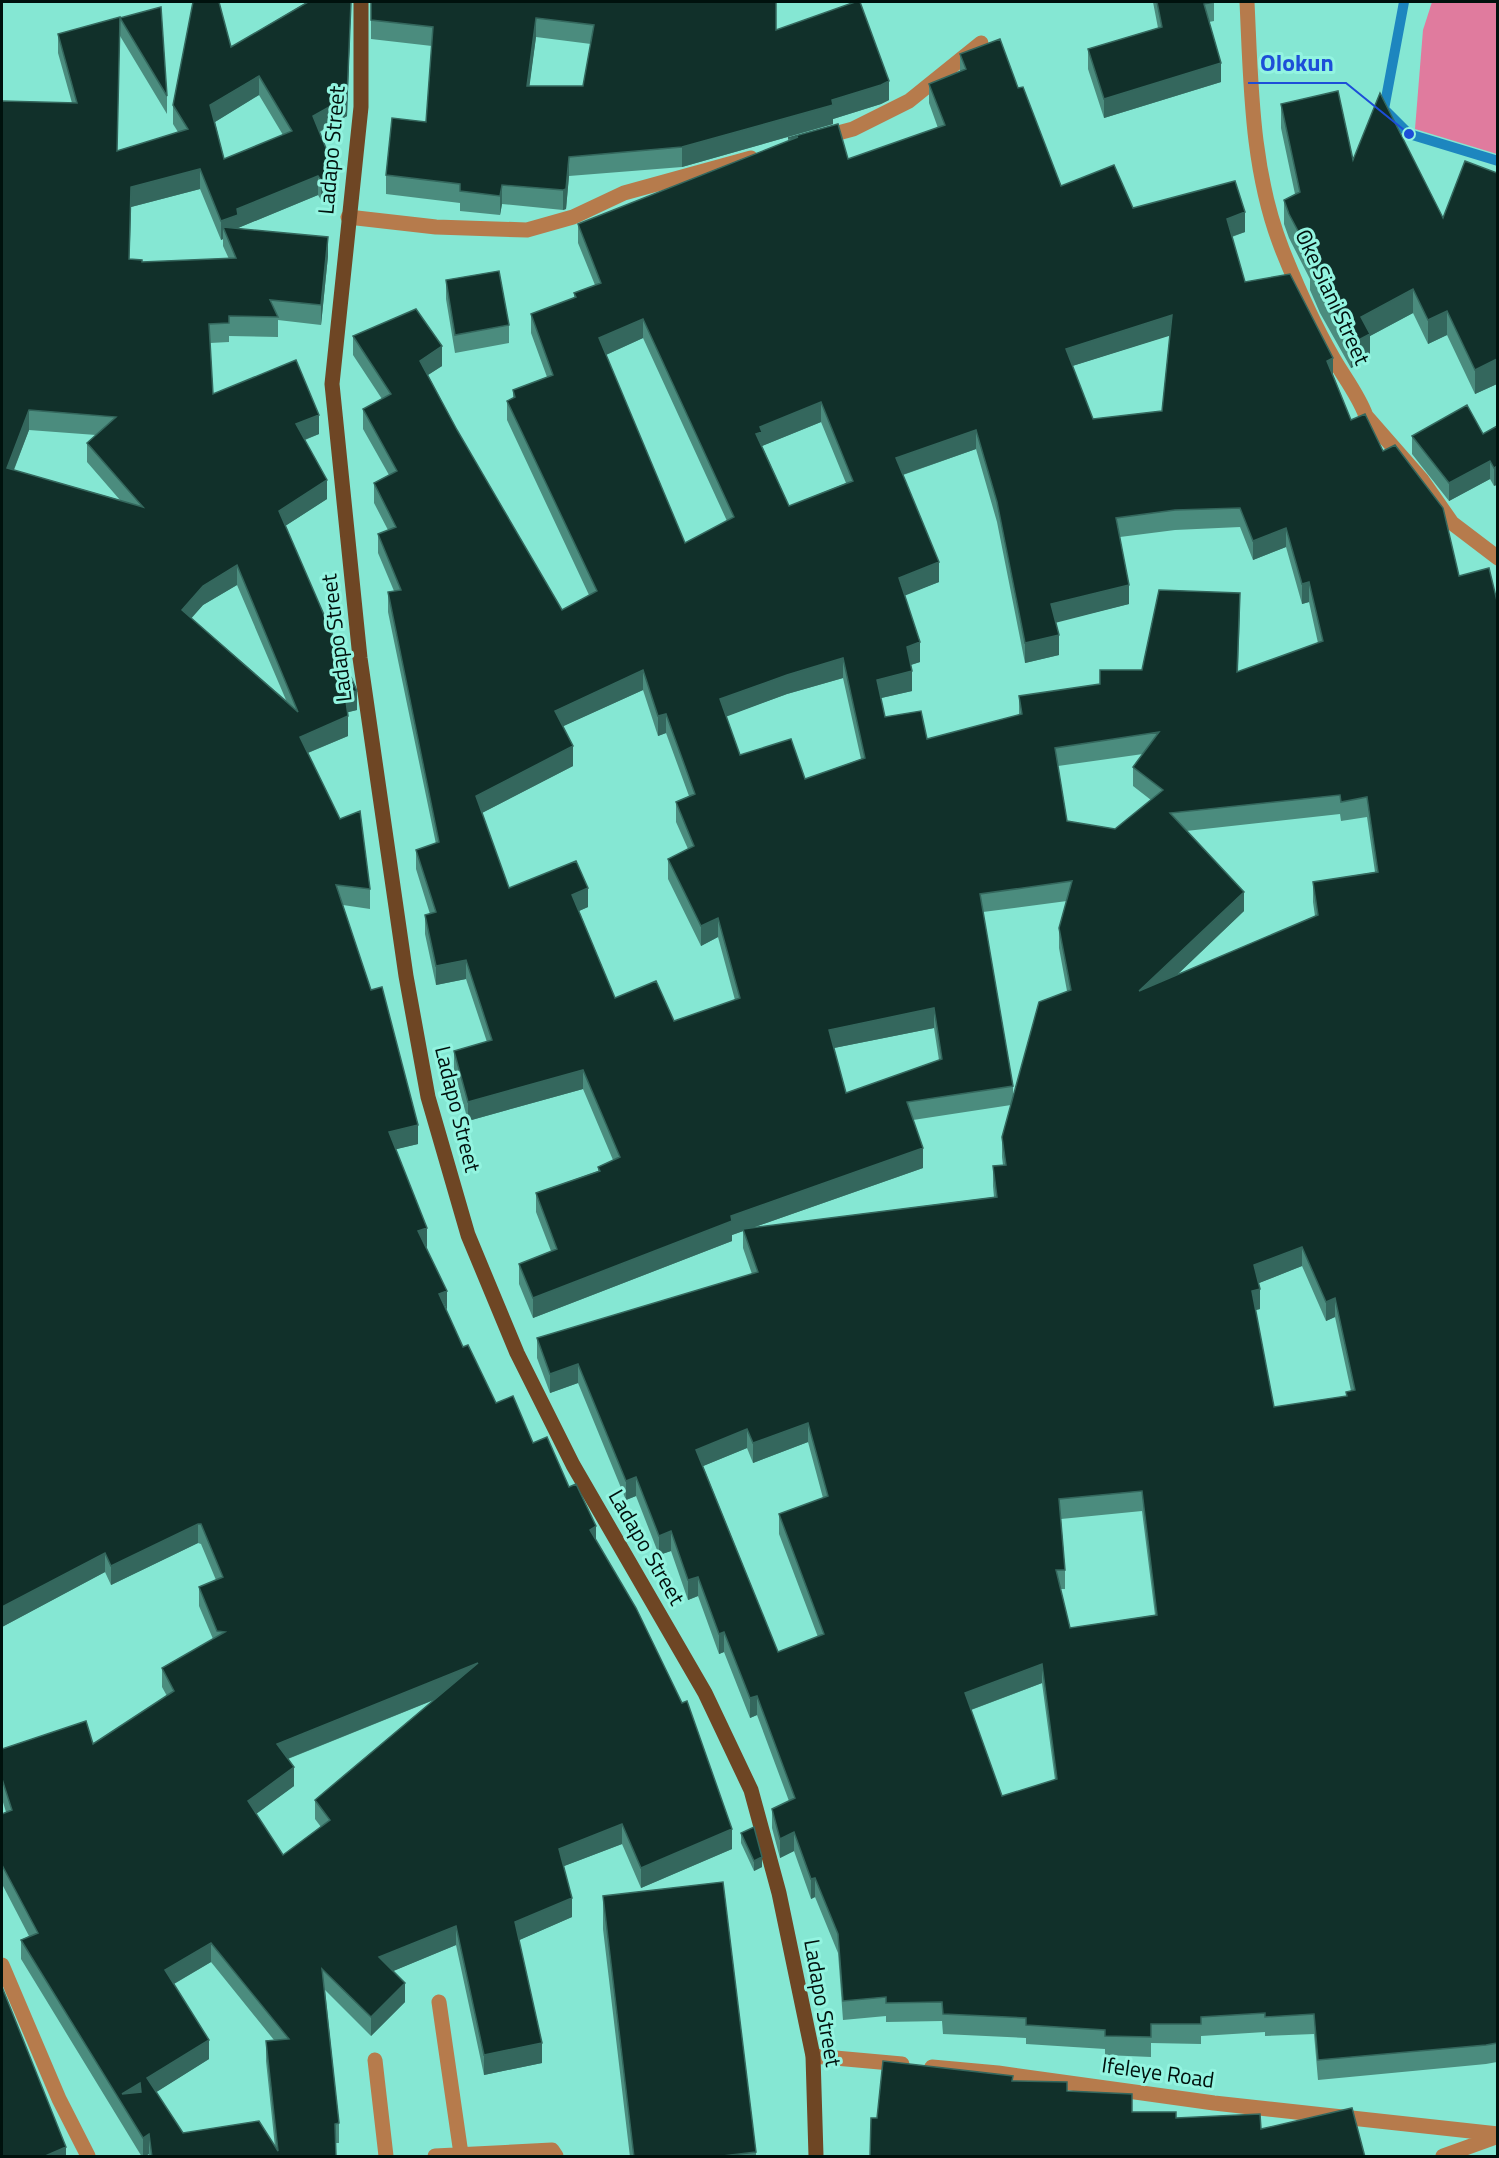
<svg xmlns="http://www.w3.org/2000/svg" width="1499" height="2158" viewBox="0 0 1499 2158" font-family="'Titillium Web',sans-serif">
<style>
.green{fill:#e07b9e}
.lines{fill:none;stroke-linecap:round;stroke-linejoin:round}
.stream{stroke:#1d86bf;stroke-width:10}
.minor{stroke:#b67b4c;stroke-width:15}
.major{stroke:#6e4624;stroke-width:15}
.wall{fill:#4b8c7e;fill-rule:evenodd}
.shaded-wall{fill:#34675d}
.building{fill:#11302a;stroke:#34675d;stroke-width:1.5;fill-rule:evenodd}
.labels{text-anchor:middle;stroke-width:6;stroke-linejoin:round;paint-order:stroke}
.street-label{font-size:22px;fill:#00110d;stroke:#93f4e0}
.leader{fill:none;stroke:#1d4ed8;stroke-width:2}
.callout-dot{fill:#1d4ed8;stroke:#93f4e0;stroke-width:2}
.callout-label{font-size:24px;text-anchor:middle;font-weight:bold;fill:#1d4ed8;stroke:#93f4e0;stroke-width:6;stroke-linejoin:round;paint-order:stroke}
</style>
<rect width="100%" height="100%" fill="#85e7d3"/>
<path class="green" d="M1432,2H1497V154L1415,129L1423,30Z"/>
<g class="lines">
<path class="stream" d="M1404,2L1384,109L1409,134L1498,161"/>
<path class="minor" d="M1247,2C1251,84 1251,170 1282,249C1296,284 1313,323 1332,356C1343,376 1358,394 1366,416L1422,480L1452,523L1498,558
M823,137L853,129L909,101L981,43
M348,217L436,227L527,230L573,217L624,193L751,158
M2,1965L59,2099L88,2156
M439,2002L461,2154
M813,2056L902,2064
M375,2060L386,2156
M932,2067L998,2073L1214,2103L1498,2134
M435,2156L552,2150L556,2156
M1443,2156L1496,2137"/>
<path class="major" d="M361,2V107L332,384L360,658L406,976L428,1097L468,1235L517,1353L573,1465L705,1693L751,1790L779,1893L813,2056L816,2156"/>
</g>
<path class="wall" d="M302,2H351L347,116L320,132L336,192L321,200L318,195L238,228L328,256L321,325L278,320V337L229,336V342L210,343L213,394L319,434L305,440L327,499L285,526L357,710L348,712V736L308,753L370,889V909L343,905L418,1144L396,1149L446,1310L463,1347L496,1403L533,1443L569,1487L596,1541L732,1849L641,1888L622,1844L564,1866L572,1917L519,1940L542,2063L484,2075L456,1945L393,1971L405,2002L371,2036L325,1990L339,2123V2143H335L336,2157H149V2154L144,2157H142L21,1959V1940L29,1936L2,1884V1814L6,1812L2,1799V1749L93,1744L167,1696L162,1687V1668L213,1639L199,1606V1587L216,1580L201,1544L198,1543L111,1585L105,1572L2,1627V101L72,103L58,53V34L118,151L178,132L173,124V105L231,47L307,2ZM259,95L283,135L224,159L215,122ZM200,189L221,240L223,239V246L229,259L142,262L129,259L131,207ZM29,430L96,435L87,443V462L120,500L14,470ZM237,585L286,700L191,618L203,605ZM434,1700L315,1800V1819L321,1827L283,1855L256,1814L294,1786L288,1759ZM211,1962L274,2040L266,2041V2061L275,2147L183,2133L156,2092L209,2059L174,1984Z
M371,2L776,30L889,100L881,104L833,119V124L682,167L569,176L566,209L563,210L502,204L500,215L460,211V203L386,194V175L426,122L432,46L371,39ZM536,37L591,44L583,86H529Z
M1153,2H1214V21L1209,22L1221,82L1104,118L1088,69V49L1158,28Z
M120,18L167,96V114L120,36Z
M960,54L1018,88L1061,186L1133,208L1245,232L1232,237L1245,282L1333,375L1351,420L1383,451L1459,576L1497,601V2062L1486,2064L1318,2080L1314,2034L1265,2036V2032L1201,2036V2044L1151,2043V2057L1105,2055V2049L1026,2044V2038L943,2034L942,2021L886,2022V2016L843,2020L838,1953L815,1897L811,1899L794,1851L780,1858L772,1828V1809L789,1801L757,1715L750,1718L724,1652L719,1654L698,1596L688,1600L671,1551L659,1555L636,1496L626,1500L578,1383L550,1393L537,1358V1338L752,1274L743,1248V1231L732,1235V1241L533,1318L519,1284V1264L551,1251L536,1212V1193L598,1171V1167L613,1160L583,1089L468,1121L454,1070V1051L487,1042L466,979L436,985L425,934V915L430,914L416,869V850L436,844L388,612V592L394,591L378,553V534L388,530L374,503V483L389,475L363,429V409L382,399L353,355V336L442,366L428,375L457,430L562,610L589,595L507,420V401L513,398V390L547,377L531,333V314L574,298V293L595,285L578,243V224L788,141V138L838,124L848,159L938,128L929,103V84L960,72ZM1170,335L1162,411L1093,419L1072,366ZM643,338L727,521L685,543L606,355ZM821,422L846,483L789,506L762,446ZM976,449L997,522L1025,663L1059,655L1055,622L1129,604L1120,537L1175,530L1240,527L1253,560L1286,547L1302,604L1309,602L1318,643L1238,672L1240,612L1142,670L1100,684L1019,696V715L927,739L885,717L881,698L912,691L911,665L920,662L904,595L939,582L903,475ZM843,678L861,759L805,779L740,755L726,716L787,694ZM643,690L658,736L666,733L689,796L676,802V822L688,849L668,859V879L701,946L718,937L735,1000L674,1021L615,998L579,911L588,907L509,888L482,813L573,766L563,726ZM1143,754L1133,767V786L1151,800L1115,829L1067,821L1058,766ZM1340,814L1341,821L1367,817L1375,872L1313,882V902L1315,916L1177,975L1244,911L1186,831ZM1067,901L1059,928V948L1067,991L1013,1095V1086L983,912ZM934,1028L939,1060L846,1093L834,1048ZM1011,1105L1002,1137V1157L1003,1165L993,1166V1186L994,1197L752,1228L923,1168L913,1120ZM1302,1266L1326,1321L1335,1317L1351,1391L1346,1392V1396L1274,1407L1255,1310L1260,1309L1259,1283ZM808,1442L823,1498L779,1514V1534L818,1637L778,1652L703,1466L747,1448L753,1463ZM1142,1511L1155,1615L1070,1628L1060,1589H1065V1570L1061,1519ZM1042,1683L1055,1780L1002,1796L971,1710Z
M1281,104L1353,160L1443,218L1497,173V384L1475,394L1447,335L1428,344L1413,313L1370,336V359L1351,368L1320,313L1310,290V279L1289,238L1284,224V200L1295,194L1281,128Z
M446,280L509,325V343L455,353L446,299Z
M1497,426L1494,486L1490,479L1449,501L1412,454V436L1483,434Z
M741,1833L762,1867L754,1871L741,1843Z
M603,1896L756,2152V2157H630L603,1929Z"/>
<path class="shaded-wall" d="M351,2L347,116L313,135V116Z
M536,18V37L527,105V86Z
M1221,63V82L1104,118V99Z
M259,76V95L210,125V105Z
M889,81V100L881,104L833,119V124L682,167V147Z
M569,157V176L566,209L563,210V190Z
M200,169V189L131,207L129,278L131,187Z
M336,173V192L321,200V180Z
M318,176V195L238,228V234L223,227V239L221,240V221L237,209Z
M502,185V204L500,215V196Z
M1245,212V232L1227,238V219Z
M328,237V256L321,325V305Z
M1413,289V313L1370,336V359L1351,368V344L1361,317Z
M1447,311V335L1428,344V320Z
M1172,315V335L1066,368V349Z
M643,319V338L599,358V338Z
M442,346V366L420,380V361Z
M1333,358V377L1327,361Z
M1497,359V384L1475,394V370Z
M821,402V422L762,446L756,434L760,427Z
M29,410V430L7,487V468Z
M319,415V434L296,443V424Z
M976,430V449L896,477V458Z
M1490,461V479L1449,501V483Z
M1497,466V485L1494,486V468Z
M327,480V499L279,530V511Z
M1286,528V547L1253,560V541Z
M939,562V582L899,598V578Z
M237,565V585L203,605L182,629V610L203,586Z
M1309,582V602L1302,604V584Z
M1129,585V604L1051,624V604Z
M1059,635V655L1025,663V643Z
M920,642V662L907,666V647Z
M843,658V678L787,694L720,719V699L787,675Z
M643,670V690L555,730V711Z
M912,671V691L877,699V680Z
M357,691V710L345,713V693Z
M666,714V733L658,736V716Z
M348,716V736L300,756V737Z
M573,746V766L476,816V796Z
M588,888V907L572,914V895Z
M1244,892V911L1139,1011V991Z
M718,918V937L701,946V926Z
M466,960V979L436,985V966Z
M934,1008V1028L829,1049V1030Z
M583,1070V1089L468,1121V1102Z
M418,1125V1144L389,1151V1132Z
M923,1148V1168L732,1235V1241L533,1318V1298L731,1216Z
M427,1228V1248L418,1231Z
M1302,1247V1266L1254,1285V1265Z
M1260,1289V1309L1252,1311V1291Z
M447,1291V1310L439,1294Z
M1335,1298V1317L1326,1321V1302Z
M578,1364V1383L550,1393V1374Z
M808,1423V1442L753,1463V1443Z
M747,1429V1448L696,1469V1450Z
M636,1477V1496L626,1500V1481Z
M198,1524V1543L111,1585V1566Z
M596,1526V1546L590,1530Z
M671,1531V1551L659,1555V1536Z
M105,1553V1572L2,1627V1607Z
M698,1577V1596L688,1600V1580Z
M724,1632V1652L719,1654V1634Z
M478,1663V1682L277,1763V1744Z
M1042,1664V1683L965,1712V1693Z
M757,1696V1715L750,1718V1698Z
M294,1767V1786L248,1820V1801Z
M622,1824V1844L559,1868V1849Z
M732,1829V1849L641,1888V1868Z
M794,1832V1851L780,1858V1839Z
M762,1857V1867L754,1871V1861Z
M815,1878V1897L811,1899V1879Z
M572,1898V1917L515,1942V1922Z
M456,1926V1945L379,1977V1957Z
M211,1943V1962L165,1989V1970Z
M405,1983V2002L371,2036V2017Z
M209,2040V2059L147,2098V2078Z
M542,2043V2063L484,2075V2055Z
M140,2083V2102L122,2094Z
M149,2134V2154L143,2157V2138Z
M66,2147V2157H43Z"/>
<path class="building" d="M193,2H219L231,47L308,2H351L347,97L313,116L336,173L321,180L318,176L237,209L238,215L221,221L200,169L131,187L129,259L142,260V262L236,258L223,227L328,237L321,305L270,300L278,317L229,316V323L209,324L213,394L296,360L319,415L296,424L327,480L279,511L357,691L345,693L348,716L300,737L340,819L360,811L370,889L336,885L371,990L382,987L418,1125L389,1132L427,1228L418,1231L447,1291L439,1294L463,1347L468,1345L496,1403L513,1396L533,1443L547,1437L569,1487L576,1484L596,1526L590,1530L636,1608L682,1703L687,1701L732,1829L641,1868L622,1824L559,1849L572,1898L515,1922L542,2043L484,2055L456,1926L379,1957L405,1983L371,2017L322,1969L339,2123L335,2124L336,2157H152L149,2134L143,2138L21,1940L38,1933L2,1865V1814L12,1810L2,1779V1749L86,1721L93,1744L174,1691L162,1668L225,1632L217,1631L199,1587L223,1577L201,1524H198L111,1566L105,1553L2,1607V101L77,103L58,34L120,17L117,151L188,129L173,105ZM259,76L292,131L224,159L210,105ZM29,410L116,417L87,443L143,507L7,468ZM237,565L298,712L182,610L203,586ZM478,1663L315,1800L330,1820L283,1855L248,1801L294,1767L277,1744ZM211,1943L289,2039L266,2041L278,2151L259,2121L183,2133L147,2078L209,2040L165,1970ZM140,2083L141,2092L122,2094Z
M371,2H776V30L855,2H860L889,81L881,85L832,100L833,105L682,147L569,157L566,189L563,190L502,185L500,196L460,191V184L386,175L392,118L426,122L433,27L371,20ZM536,18L594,25L583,86H527Z
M1157,2H1214L1204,4L1221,63L1104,99L1088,49L1162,27Z
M161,7L167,96L120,18Z
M1000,39L1018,88L1023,87L1061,186L1114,165L1133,208L1235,181L1245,212L1227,219L1245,282L1290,274L1333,358L1327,361L1351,420L1365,414L1383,451L1395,445L1443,508L1459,576L1489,568L1497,601V2043L1486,2045L1318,2060L1314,2014L1265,2017V2013L1201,2017V2024H1151V2037L1105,2036V2030L1026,2025V2018L943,2014L942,2002L886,2003V1997L843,2001L838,1934L815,1878L811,1879L794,1832L780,1839L772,1809L795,1798L757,1696L750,1698L724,1632L719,1634L698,1577L688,1580L671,1531L659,1536L636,1477L626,1481L578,1364L550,1374L537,1338L758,1272L743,1229L997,1197L993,1166L1006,1165L1002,1137L1039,1002L1071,990L1059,928L1072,881L980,894L1013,1086L907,1102L923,1148L731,1216L732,1221L533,1298L519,1264L557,1249L536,1193L600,1171L598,1167L620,1157L583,1070L468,1102L454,1051L492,1040L466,960L436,966L425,915L436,912L416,850L439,842L388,592L401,590L378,534L396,527L374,483L397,471L363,409L391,394L353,336L416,309L442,346L420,361L457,430L562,610L597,591L507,401L515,397L513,390L553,375L531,314L576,297L574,293L601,283L578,224L798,137L788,138L838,124L848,159L945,125L929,84L966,69L960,54ZM1172,315L1162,411L1093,419L1066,349ZM643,319L734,517L685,543L599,338ZM821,402L853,481L789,506L756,434L762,432L760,427ZM976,430L997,502L1025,643L1059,635L1051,604L1129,585L1116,518L1175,510L1240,508L1253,541L1286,528L1302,584L1309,582L1323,641L1237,672L1240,593L1159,590L1142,670H1100V684L1019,696L1022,714L927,739L921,711L885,717L877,680L912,671L907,647L920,642L899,578L939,562L896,458ZM843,658L865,758L805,779L791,739L740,755L720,699L787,675ZM643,670L658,716L666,714L695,794L676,802L694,846L668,859L701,926L718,918L740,998L674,1021L656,981L615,998L572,895L588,888L576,861L509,888L476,796L573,746L555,711ZM1159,732L1133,767L1163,790L1115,829L1067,821L1055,748ZM1340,795L1341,802L1367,797L1378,872L1313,882L1318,915L1139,991L1244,892L1170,813ZM934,1008L942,1059L846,1093L829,1030ZM1302,1247L1326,1302L1335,1298L1355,1390L1346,1392L1347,1396L1274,1407L1252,1291L1260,1289L1254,1265ZM808,1423L828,1496L779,1514L824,1634L778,1652L696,1450L747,1429L753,1443ZM1142,1491L1157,1615L1070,1628L1056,1570H1065L1059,1499ZM1042,1664L1057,1779L1002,1796L965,1693Z
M1338,91L1353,160L1380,93L1443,218L1465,161L1497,173V359L1475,370L1447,311L1428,320L1413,289L1361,317L1370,334L1351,344L1320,288L1310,266L1316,265L1289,214L1284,200L1300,192L1281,104Z
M499,271L509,325L455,335L446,280Z
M1467,405L1483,434L1497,426V466L1494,468L1490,461L1449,483L1412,436Z
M754,1827L762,1857L754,1861L741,1833Z
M723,1882L756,2152L714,2157H634L603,1896Z
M2,1987L66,2147L43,2157H2Z
M883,2061L1013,2076L1012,2081L1067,2082V2091L1132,2094V2112H1176V2118L1260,2114L1261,2129L1352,2108L1365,2157H870L871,2118H877Z"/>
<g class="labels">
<g class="street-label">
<text transform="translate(331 150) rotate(-85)" y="8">Ladapo Street</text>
<text transform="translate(1333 297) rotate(65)" y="8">Oke Siani Street</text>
<text transform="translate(336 638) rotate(-97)" y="8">Ladapo Street</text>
<text transform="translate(458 1109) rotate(76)" y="8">Ladapo Street</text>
<text transform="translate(647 1547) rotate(60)" y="8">Ladapo Street</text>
<text transform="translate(823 2003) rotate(80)" y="8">Ladapo Street</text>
<text transform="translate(1158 2072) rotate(8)" y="8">Ifeleye Road</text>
</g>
</g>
<path class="leader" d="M1409 134L1346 83H1248"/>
<circle class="callout-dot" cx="1409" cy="134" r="6"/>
<g class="callout-label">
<text x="1297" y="71">Olokun</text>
</g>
<rect width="1499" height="2158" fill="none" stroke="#00110d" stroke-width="6"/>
</svg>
